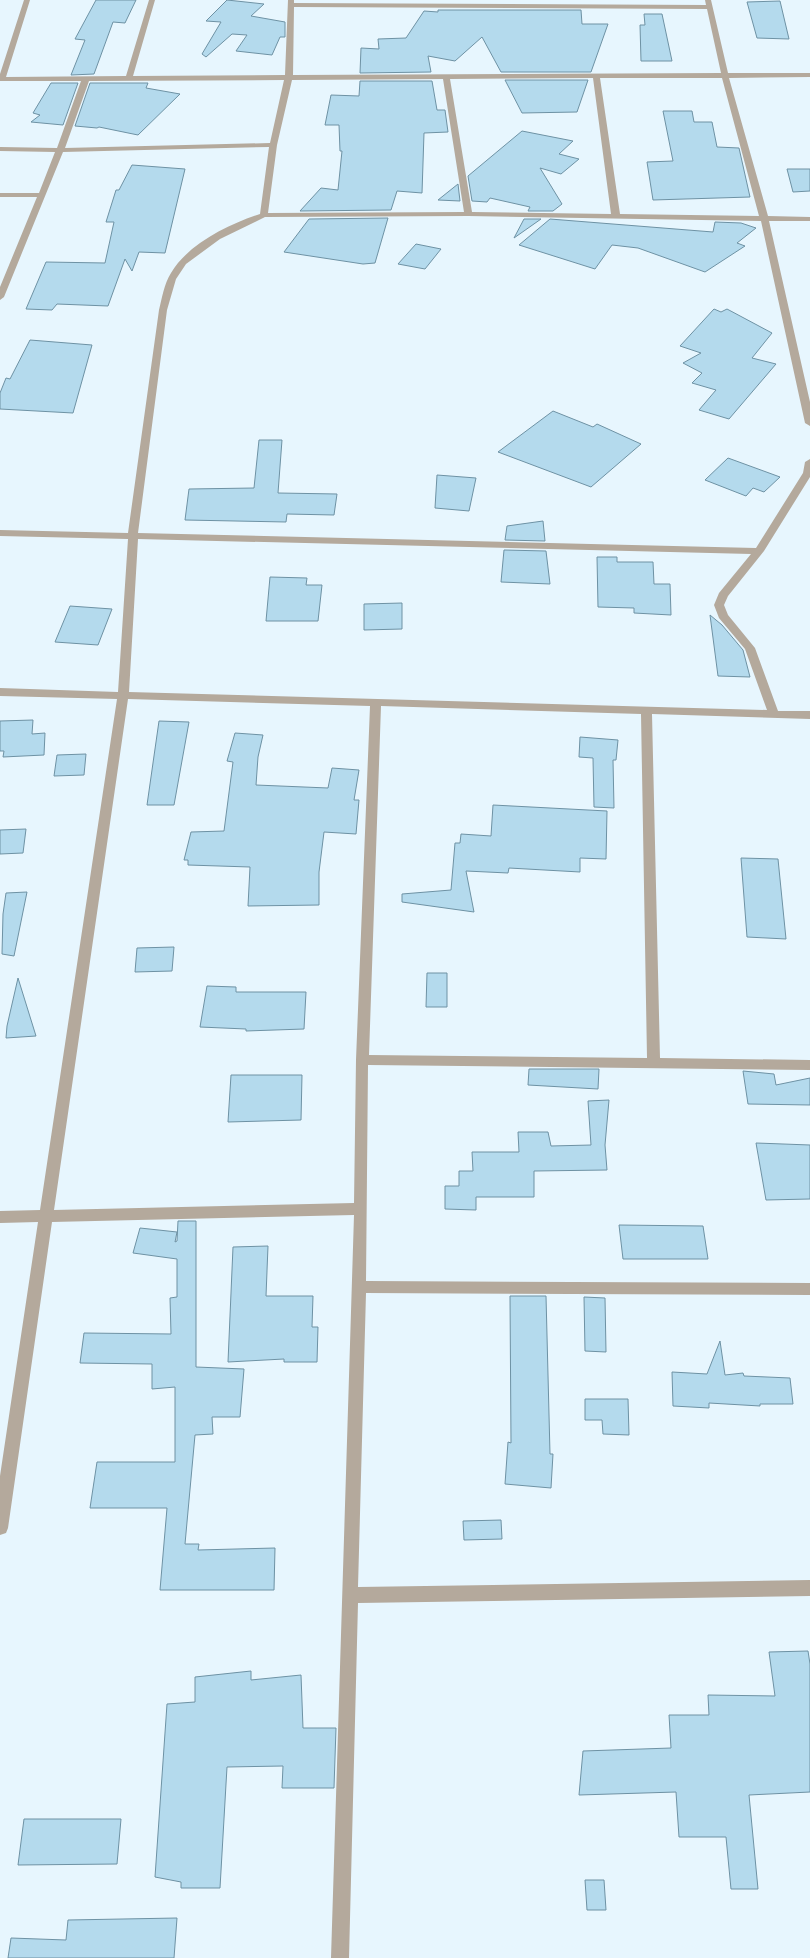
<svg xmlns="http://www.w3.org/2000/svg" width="810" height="1958" viewBox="0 0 810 1958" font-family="'PT Sans Narrow',sans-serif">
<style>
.building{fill:#b4daed;stroke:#6e92a4}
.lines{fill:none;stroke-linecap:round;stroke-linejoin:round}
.minor{fill:#b4a99c;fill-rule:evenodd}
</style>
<rect width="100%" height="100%" fill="#e7f6fe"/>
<path class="building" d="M96,0H136L125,23L113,22L94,74L71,75L85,40L75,39Z
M227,0L264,4L251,16L285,22V37H280L272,55L236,51L247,35L232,34L206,57L202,54L221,22L206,21Z
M780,1L789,39L757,38L747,2Z
M438,10H581L582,24H608L591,72H501L482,37L455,61L428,56L431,72L360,73L361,48L379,49L378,39L406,38L424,11L438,12Z
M644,14H662L672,61H641L640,25H645Z
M505,80H588L577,112L522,113Z
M360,81H432L437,110H445L448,132L424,133L422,193L397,191L391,210L300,211L321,188L338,190L342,151H340L339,125H325L331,95L359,96Z
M51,83H78L63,125L31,122L40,115L33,113Z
M90,83H148L146,88L180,94L138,135L99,127L97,128L75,126Z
M663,111H692L694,122H712L717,147L739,148L750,197L653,200L647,162L673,161Z
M522,131L573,141L559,154L579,159L561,174L540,168L562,204L553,211H528L530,207L490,198L487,202L472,201L468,176Z
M132,165L185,169L165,253L139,252L132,271L125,259L108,306L57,304L52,310L26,309L46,262L105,263L114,222H106L116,190H119Z
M787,169H810V191L793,192Z
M458,184L460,201L438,200Z
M388,218L375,263L363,264L284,252L309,219Z
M524,219H541L514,238Z
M550,219L713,232L715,222L741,223L756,228L737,243L745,246L705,272L638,248L612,245L595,269L519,245Z
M416,244L441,249L425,269L398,264Z
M714,309L721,312L727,309L772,333L752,358L776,364L729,419L699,410L716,390L692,383L702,373L683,363L701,353L680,346Z
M30,340L92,345L73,413L0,409V393L6,378L10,379Z
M553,411L593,427L597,424L641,444L591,487L498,452Z
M259,440H282L278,493L337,494L334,515L287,514L286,522L185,520L189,489L254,488Z
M728,458L780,477L764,492L753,488L746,496L705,480Z
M437,475L476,478L469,511L435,508Z
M543,521L545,541L505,540L507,526Z
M504,550L546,551L550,584L501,582Z
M597,557H617V562H653L654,584H670L671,615L634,613V608L598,607Z
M270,577L307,578L306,585H322L318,621H266Z
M402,603V629L364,630V604Z
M70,606L112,609L98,645L55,642Z
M710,615L722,625L743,650L750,677L718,676Z
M33,720L32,734L45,733L44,755L3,757L4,751H0V721Z
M159,721L189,722L174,805H147Z
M235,733L263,735L258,757L256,785L328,788L332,768L359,770L354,800H359L356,834L324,832L319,872V905L248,906L250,867L188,865V860H184L191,832L224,831L233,762L227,761Z
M580,737L618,740L616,760H613L614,808L594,807L593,758L579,757Z
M86,754L84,775L54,776L57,755Z
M493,805L607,811L606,859L580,858V872L509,868L508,873L466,871L474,912L402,902V894L451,890L455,843H460L461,834L491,836Z
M26,829L23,853L0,854V830Z
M741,858L778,859L786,939L747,937Z
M27,892L14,956L2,954L3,914L6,893Z
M174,947L172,971L135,972L137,948Z
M427,973H447V1007H426Z
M18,978L36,1036L6,1038L7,1026Z
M207,986L236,987V992H306L304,1029L246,1031V1029L200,1027Z
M529,1069H599L598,1089L528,1085Z
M743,1071L774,1074L776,1085L810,1078V1105L748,1104Z
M231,1075H302L301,1120L228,1122Z
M609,1100L605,1145L607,1170L534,1171V1197H476V1210L445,1209V1186H459V1171H473L472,1152H519L518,1132H548L551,1146L591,1145L588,1101Z
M756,1143L810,1145V1199L766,1200Z
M178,1221H196V1367L244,1369L240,1417H212L213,1434L195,1435L185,1544H199L198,1550L275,1548L274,1590H160L167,1508H90L97,1462H175V1387L152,1389V1364L80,1363L84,1333L171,1334L170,1298L177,1297V1259L133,1253L140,1228L177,1232L175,1242L177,1241Z
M619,1225L703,1226L708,1259H623Z
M268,1246L266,1296H313L312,1327H318L317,1362H284V1359L228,1362L233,1247Z
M510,1296H546L550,1454H553L551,1488L505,1484L508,1442L511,1443Z
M584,1297L605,1298L606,1352L585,1351Z
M720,1341L725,1375L743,1373L744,1376L790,1378L793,1404H760V1406L709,1403V1408L673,1406L672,1372L707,1374Z
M585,1399H628L629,1435L603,1434L602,1420H585Z
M501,1520L502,1539L464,1540L463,1521Z
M808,1651L810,1664V1792L749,1795L758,1889H731L726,1837H679L676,1792L579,1795L583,1751L671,1748L669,1715H709L708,1695L775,1696L769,1652Z
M251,1671V1680L301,1675L303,1728H336L334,1788H282L283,1766L227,1767L220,1888H181V1882L155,1877L167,1704L195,1702V1677Z
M24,1819H121L117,1864L18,1865Z
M585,1880H604L606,1910H587Z
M177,1918L174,1958H8L11,1938L66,1940L68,1920Z"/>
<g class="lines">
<path class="minor" d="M24,0H30L6,77L126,76L149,0H155L133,76L285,75L288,0H294V3L706,5L705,0H711L728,73H810V77L729,78L768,216L810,217V221H769L810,402V426L805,423L761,221L468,216L265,217L220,239L186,264L176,279L167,310L138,533L756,548L803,473L805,462L810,459V477L764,551L728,596L724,605L728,615L755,648L778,711H810V719L652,714L660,1058L810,1060V1070L368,1065L366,1281L810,1283V1295L366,1293L358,1587L810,1580V1596L358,1603L349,1958H331L354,1215L52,1222L8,1528L6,1533L0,1535V1476L38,1222L0,1223V1211L40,1210L117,699L0,696V688L118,692L128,539L0,536V530L128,533L159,310C162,298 164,284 171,273C188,244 229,224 260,214L269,147L63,152L4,297L0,300V287L37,197H0V193H39L55,152L0,151V147L57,148L81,81H0V74ZM294,7L707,9L721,73L293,75ZM593,78L611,214L472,212L450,79ZM600,78H722L759,216L620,214ZM443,79L464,212L268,213L277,145L292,80ZM284,80L270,143L65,148L89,81ZM138,539L751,554L719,593L714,605L719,618L745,649L767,710L129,692ZM128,699L370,706L356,1060L354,1203L54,1210ZM381,706L641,714L647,1058L369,1055Z"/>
</g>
</svg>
